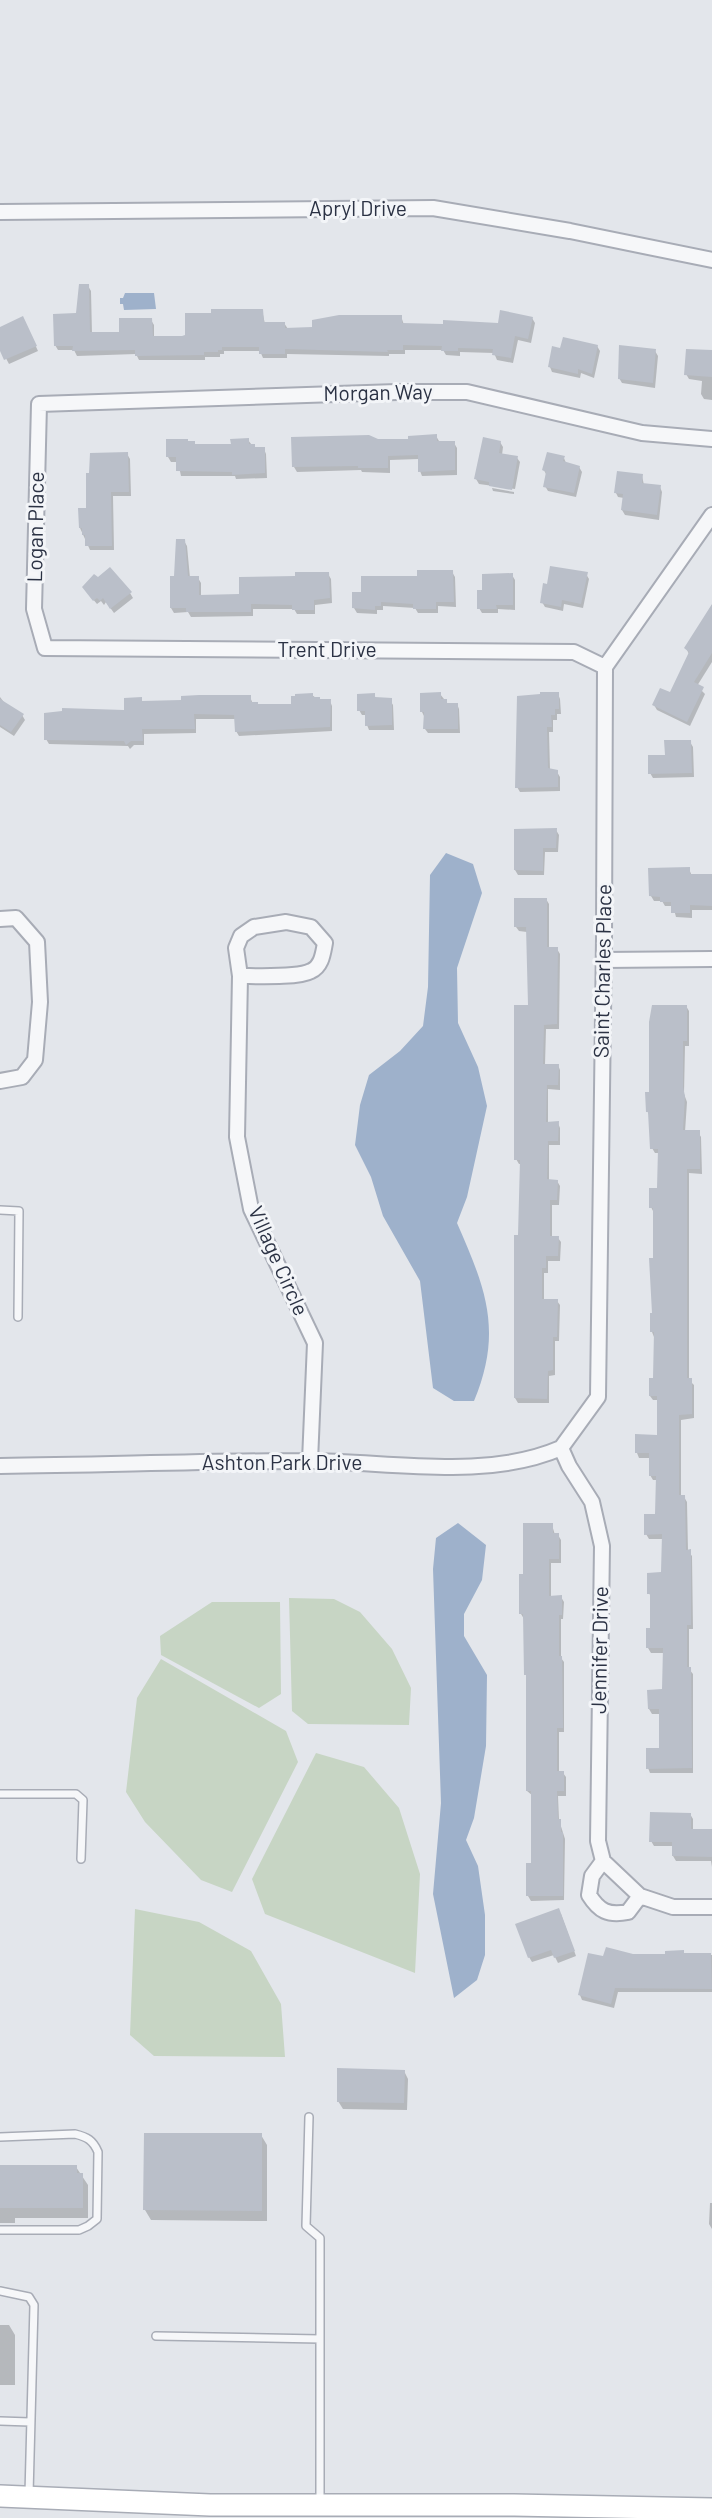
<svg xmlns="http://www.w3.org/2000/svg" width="712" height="2518" viewBox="0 0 712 2518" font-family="Barlow,sans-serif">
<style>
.green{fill:#c7d5c4}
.water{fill:#9eb1cb}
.shadow{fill:#0003}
.building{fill:#babfc9}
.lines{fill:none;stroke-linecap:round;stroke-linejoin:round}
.service-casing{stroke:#a8acb6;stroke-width:10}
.minor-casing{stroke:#a8acb6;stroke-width:18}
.secondary-casing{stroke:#a8acb6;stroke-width:24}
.service{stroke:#f6f7f9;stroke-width:7}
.minor{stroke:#f6f7f9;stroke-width:14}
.secondary{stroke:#fff;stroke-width:21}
.labels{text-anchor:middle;stroke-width:6;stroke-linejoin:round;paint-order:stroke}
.street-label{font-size:21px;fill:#2b3244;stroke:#f3f5f8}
</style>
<rect width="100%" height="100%" fill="#e3e6eb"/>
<path class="green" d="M289,1598L334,1599L360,1612L392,1649L411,1688L409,1725L308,1724L292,1711Z
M212,1602H280L281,1694L259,1708L161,1655L160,1636Z
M161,1659L286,1731L298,1762L232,1892L201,1880L145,1822L126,1792L137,1698Z
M316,1753L364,1767L399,1808L420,1874L415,1973L265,1914L252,1879Z
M135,1909L199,1922L251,1951L281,2004L285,2057L154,2056L130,2035Z"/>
<path class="water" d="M125,293H154L156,309L124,310L123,304H120V298H123Z
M446,853L473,864L482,893L457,968L458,1023L478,1067L487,1106L467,1197L457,1223C486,1289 503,1331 474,1401H454L433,1388L420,1281L383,1216L371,1177L355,1145L360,1105L369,1075L400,1051L423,1026L428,987L430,875Z
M458,1523L486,1545L482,1580L464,1614V1636L487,1675L486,1746L474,1818L466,1840L478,1866L485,1915V1955L477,1980L454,1998L433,1894L441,1803L433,1569L436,1538Z"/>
<path class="shadow" d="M88,286L91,291L92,334H121L151,320L154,325V338H182L262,310L265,324L284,323L288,329L314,328L401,316L404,325H499L532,318L535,323L531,343L518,340L513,363L497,360L494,353L460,352V356L446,355L443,350H405V354H389V356L287,354V358H263L260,351H224V354H220V357H205V360H139L136,354L77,356L74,350H58L55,345L78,315Z
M25,323L38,351L9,364L0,347V329Z
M597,346L600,351L594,378L581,373L580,378L552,372L550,367L561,350Z
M655,351L658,356L655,388L622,383L619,378Z
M712,352V400L704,399L701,394L702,381L689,379L686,374Z
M436,436L439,441L454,443L457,448V475L422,476L420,471L419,459L390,460V473L362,472L361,470L297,472L294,467L377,441H410Z
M248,440L255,449H264L266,454L267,478L236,479L235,476H181L178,462H171L168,457L195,445H232Z
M500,442L503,447L502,455L517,458L520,462L515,489L479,484L476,479Z
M127,454L130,459L131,496H113L114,550H90L80,528Z
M564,458L566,463L579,467L582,472L576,497L548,491L545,486L547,476L544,470Z
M642,476L644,485L660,487L662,492L659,520L625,515L622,510L624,498L618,497L616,493Z
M492,488L514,492V494L493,491Z
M184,541L187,546L190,578H198L201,583V597L241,596L328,574L331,579L332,603L315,605V614H297L294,609H253V616L191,617L188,612L174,613L171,608Z
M452,572L455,577L456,607L438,606V613H418L415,608L383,606V610H377V614L357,613L354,608L363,593Z
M586,574L589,579L583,608L564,604L563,611L545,607L542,602L548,586Z
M512,575L515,580V610L498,609V613H482L479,608Z
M87,592L130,593L133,598L114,613L106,602L104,605L101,601L97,604Z
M712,605V662L697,686L705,694L690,726L657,710L654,705L671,694L689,654L686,648Z
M440,694L448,704H457L459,709L460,733H428L425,729V718L422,712Z
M558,694L560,699L561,714H557V720H553V732H549L550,770L557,772L560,777V791L520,792L517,787Z
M312,695L320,701H330L332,706V731L239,736L236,731V719H196V733L144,734V745H134L130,749L128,746L49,744L46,739L126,712L141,698L143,703L250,697L253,704L258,706H293Z
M374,695L376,698L390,700L393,705L394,730H369L367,725L366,715H362L359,710Z
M0,697L6,705L22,715L25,720L14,736L0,727Z
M690,742L693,747L694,777L653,778L650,773L666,757Z
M556,830L559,835L558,852H545L544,875H518L515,870Z
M689,869L692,876H712V910H692V918L676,917L673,906H665L662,901H654L651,896Z
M546,899L549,904V949H557L560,954L559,1029H546L545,1065H558L560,1070V1090L548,1089V1123H558L560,1128V1145H549V1181H557L560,1186L559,1205H552V1237L558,1238L561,1242L560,1261H548V1273H544V1301H557L560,1305L559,1341H555V1375L549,1376V1403H518L515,1398L522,1164H519L516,1159L529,1007L527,932L519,931L516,927Z
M686,1006L689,1011V1046H685L684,1094L687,1102L685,1132H698L701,1137L702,1174L689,1173V1380L694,1385V1418L681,1420V1497H684L687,1502L688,1551L692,1556L693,1629H689V1669L693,1674V1773H650L648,1768L660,1749L661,1714H652L649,1709L664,1691V1653H651L648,1648L652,1629V1599L649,1593L663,1574V1539H649L646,1534L656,1516L658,1480H653L650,1475L651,1458H639L637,1453L659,1436V1400H653L650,1396L655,1380L654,1337L652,1332L655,1259L654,1213L651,1207L659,1190L660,1153H655L652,1148L650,1116L647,1111L651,1093Z
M552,1525L555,1535H558L561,1540V1563H551V1598L561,1597L564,1602L563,1619H561V1658L564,1662V1732H559V1773H563L566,1777V1796H558L559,1820L565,1839L564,1900L531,1901L528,1896L533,1864V1796L527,1791L528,1678L526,1675L524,1619L521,1614L525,1575Z
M690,1814L693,1819V1831H712V1867L711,1861H676L673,1856L674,1846H654L651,1841Z
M561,1914L576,1956L558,1963L554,1955L532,1962L529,1957Z
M712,1955V1992H618L614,2008L582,2000L580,1995L633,1956Z
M404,2071L408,2079L407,2110L343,2109L338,2101Z
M261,2135L267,2145V2221L151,2220L145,2210Z
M0,2167H76L88,2185V2218H15V2223H0Z
M710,2203H712V2229L709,2224Z
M0,2325H9L15,2335V2385H0Z"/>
<path class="building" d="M79,284H89L90,332H119V318H152L153,336H182L185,335V313H211V309H263L264,322H285V328L312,327V320L339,315H402V323L443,324V320L498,323L500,310L533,317L528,339L515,336L511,358L492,355L493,349L458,348V351H441L442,346L403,345V350H387L388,352L285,349V354H259V347H222V350H218V352H204V355L135,356V350L72,351L73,346H54L53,314L76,313Z
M23,316L37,346L4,360L0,351V327Z
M563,337L598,345L592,374L578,369V374L548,367L552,346L560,348Z
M619,345L656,349L653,383L618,379Z
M686,349L712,350V377L684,375Z
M437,434V441H455V470L418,472V455L388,456V468H358V466L292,467L291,437L369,435L378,439H408V436Z
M483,437L501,441L499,453L518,456L512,490L489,486V482L474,479Z
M249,438V444H255V447H265V473L232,475V472L176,471V457H166V439H188V441H195V444H231L230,439Z
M128,452L129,492H111L112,546H85V535H82V528H79L78,508H86V473H89L90,453Z
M547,452L565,456L563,461L580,466L574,493L543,487L546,472L542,470Z
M617,471L643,474L642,483L661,485L657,515L621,510L623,494L614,493Z
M176,539H185L188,576H199V595L239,594V577L295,576V572H329L330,598L314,600V610H292V605L251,604V612H186V608H170V576H174Z
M550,566L588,572L581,604L562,600L561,607L540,603L543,583L547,584Z
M110,567L132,592L110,609L103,598L100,601L97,598L93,601L82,587L94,574L98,577Z
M417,570H453L454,602H436V609H413V604L381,602V606H375V610L352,608V592H361V576H417Z
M513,573V605H496L497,609H477V590H482V574Z
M712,604V653L694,682L704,687L687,722L652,705L660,688L670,692L689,652L684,648Z
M441,692V699H447V703H458V729H423L424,712H420V693Z
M540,692H559V709H555V715H551L552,727H547L548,768L558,770V787L515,788L517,696L540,694Z
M313,693V697H320V699H331L330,727L235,732L234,715L194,714L195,729H142L143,741H131L126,745L124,741L44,740V713L62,711V708L124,710V698L142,697V701L181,700V696L199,695H251V702H258V704H291V696H295V694Z
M375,693V697L392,698V725L365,726V711H357V694Z
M0,699L24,714L11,732L0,725Z
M664,740H691L692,773L648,774V755H665Z
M557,828L556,848H543V871L514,870V829Z
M690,867V874H712V906L690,905V913H671V902H660V897L649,896L648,868Z
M514,898H547V947H558L557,1024L544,1025L543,1064H559L558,1085H547L546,1122L559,1121L558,1141H548L547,1179L558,1180L557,1200H550V1236H559L558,1256H546V1268H542V1299H558L557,1337H553V1370L548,1371L547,1399L514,1398V1235H518L520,1160H514V1005H528L526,927H514Z
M652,1005H687V1041H683V1087L685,1096L683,1130H700V1169H687V1378H692V1414L679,1415V1495H685L686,1550L691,1549V1625H687V1667H691L692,1768L646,1769V1748H659V1709H648L647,1690L662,1689L663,1648H646V1628H650V1594H647V1573L661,1572L662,1534L644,1535V1514H655L656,1476H649V1453H635V1434L657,1435V1396H649V1378H653L654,1332H650V1313H652L649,1258H653V1208H649V1188H657L658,1149H650L648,1112H646L645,1092H649V1022Z
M523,1523H553V1533H559V1559H549V1596L562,1595V1615H559V1656H562L563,1728H557V1771H564V1791H557L558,1819H561V1832H563V1896H526V1863H531V1791H526V1675H524L523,1614H519V1574H523Z
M650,1812L691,1813V1829H712V1857L672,1856V1842H649Z
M559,1908L575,1951L554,1958L551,1950L528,1958L515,1924Z
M606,1947L633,1954H665V1951L684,1950V1953H711L712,1989L615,1988L611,2004L578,1995L588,1953L603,1956Z
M337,2068L405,2070L404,2103L337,2102Z
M144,2133H262V2211L143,2210Z
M0,2165H77V2173H83V2208H0Z"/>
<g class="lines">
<g class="service-casing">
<path id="service" d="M0,1210L19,1211L18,1317
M0,1794H76L83,1800L81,1859
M309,2117L306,2226L320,2238V2504
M0,2137L75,2134C87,2137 93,2140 98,2152L97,2219L88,2226L79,2230H0
M0,2291L29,2297L34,2305L29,2494
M156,2336L320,2339
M0,2421L30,2422"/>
</g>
<g class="minor-casing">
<path id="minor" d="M0,212L433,208L570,231L712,260
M605,667L574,652L45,648L34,609L39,404L397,392H467L642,433L712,439
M0,919L16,918L37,942L40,1002L35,1060L22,1077L0,1081
M604,960L712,959
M240,976C256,976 298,978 311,971C322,966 323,953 325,943L311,927L286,922L254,927L241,936L236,948L240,976L237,1137L251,1209L315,1343L310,1461
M561,1448L598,1397L604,939L605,667L712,515
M561,1448L569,1466L592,1502L602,1546L598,1841L603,1861L640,1896L673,1907H712
M0,1466C103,1465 206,1461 308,1461C389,1461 485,1481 561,1448
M603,1861L592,1876L589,1895C599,1911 608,1916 628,1912L640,1896"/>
</g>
<g class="secondary-casing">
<path id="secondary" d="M0,2496L210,2505H514L712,2509"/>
</g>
<use href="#service" class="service"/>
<use href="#minor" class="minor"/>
<use href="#secondary" class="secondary"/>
</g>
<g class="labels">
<g class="street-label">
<text x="358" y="216">Apryl Drive</text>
<text transform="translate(378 393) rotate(-1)" y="7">Morgan Way</text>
<text transform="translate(36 527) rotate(-89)" y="7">Logan Place</text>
<text x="327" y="657">Trent Drive</text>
<text transform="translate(603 971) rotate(-89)" y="7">Saint Charles Place</text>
<text transform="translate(278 1261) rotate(66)" y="7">Village Circle</text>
<text x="282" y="1470">Ashton Park Drive</text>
<text transform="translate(600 1650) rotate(-89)" y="7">Jennifer Drive</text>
</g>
</g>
</svg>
